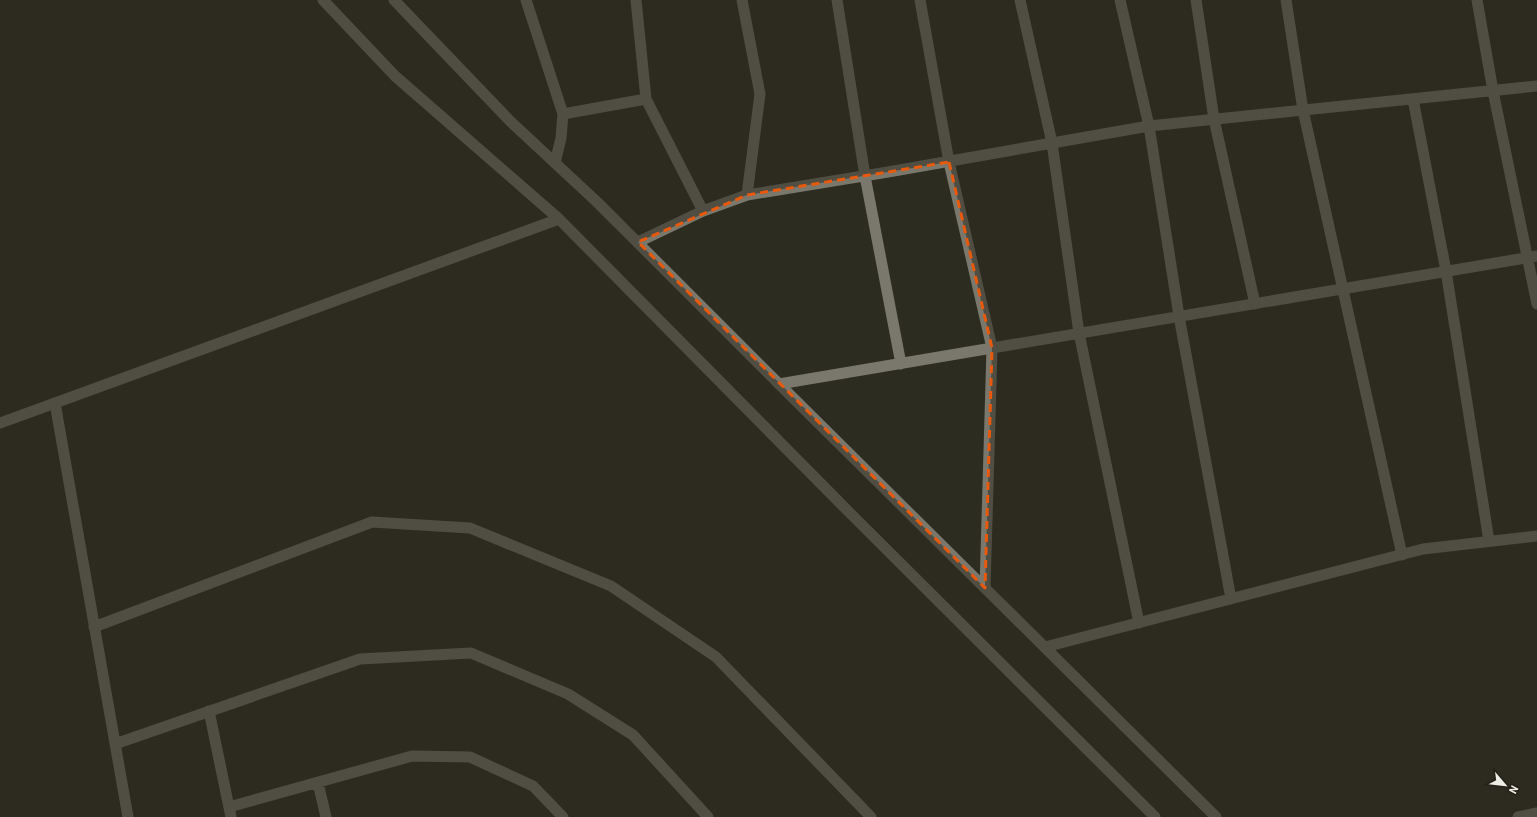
<svg xmlns="http://www.w3.org/2000/svg" width="1537" height="817" viewBox="0 0 1537 817" font-family="Barlow,sans-serif">
<style>
.lines{fill:none;stroke-linecap:round;stroke-linejoin:round}
.minor{stroke:#7a786c;stroke-width:11}
.tertiary{stroke:#7a786c;stroke-width:11}
.marked{fill:none;stroke:#e8590c;stroke-width:3;stroke-dasharray:8 5;stroke-linejoin:round}
</style>
<rect width="100%" height="100%" fill="#2d2c21"/>
<g class="lines">
<path class="minor" d="M526,0L563,114L561,138L555,163
M636,0L646,99L703,211
M742,0L760,94L747,195
M837,0L865,176L901,364
M920,0L949,162L992,348L985,588
M1020,0L1052,143L1079,333L1139,623
M1120,0L1149,126L1179,316L1231,599
M1196,0L1214,119L1255,304
M1286,0L1303,110L1402,555
M1477,0L1493,91L1537,304
M1413,99L1446,271L1489,541
M563,114L646,99
M638,242L703,211L747,195L888,172L1149,126L1537,86
M779,384L1537,256
M55,403L128,817
M94,627L372,522L470,528L611,586L716,657L871,817
M1045,647L1423,549L1537,536
M209,711L231,817
M115,744L360,659L471,653L568,694L633,735L708,817
M318,783L326,817
M229,807L412,756L470,757L533,786L563,817
M1518,817L1537,813"/>
<path class="tertiary" d="M323,0L395,76L559,219L850,513L1155,817
M394,0L510,121L597,202L779,384L1216,817
M0,423L559,219"/>
</g>
<path d="M0 0H1537V817H0ZM949,162L992,348L985,588L638,242L747,195Z" fill="#2d2c21" fill-opacity=".55" fill-rule="evenodd"/>
<path class="marked" d="M949,162L992,348L985,588L638,242L747,195Z"/>
<g transform="translate(1505 785) rotate(118)" stroke="#242218" stroke-width="3" paint-order="stroke">
<path d="M0-3L7 15L0 10L-7 15Z" fill="#edece5"/>
<text y="-6" font-size="11" font-weight="bold" text-anchor="middle" fill="#edece5">N</text>
</g>
</svg>
